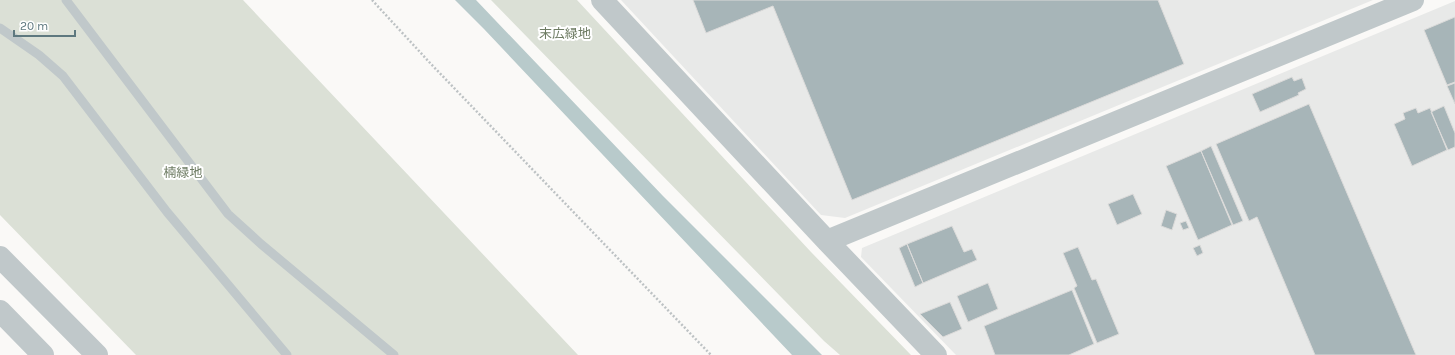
<svg xmlns="http://www.w3.org/2000/svg" width="1455" height="355" viewBox="0 0 1455 355" font-family="Karla,'Noto Sans JP',sans-serif">
<style>
.built{fill:#e8e9e8}
.green{fill:#dbe0d6}
.water{fill:#b8cacb}
.building{fill:#a7b5b8;stroke:#dcdbda}
.lines{fill:none;stroke-linecap:round;stroke-linejoin:round}
.path{stroke:#bdc2c4;stroke-width:2.5;stroke-dasharray:2 2;stroke-linecap:butt}
.service{stroke:#c0c8ca;stroke-width:9}
.tertiary{stroke:#c0c8ca;stroke-width:22}
.labels{text-anchor:middle;stroke-width:4;stroke-linejoin:round;paint-order:stroke}
.park-label{font-size:13px;fill:#6d7b62;stroke:#fff}
</style>
<rect width="100%" height="100%" fill="#faf9f7"/>
<path class="built" d="M621,0H1373L845,218L821,215Z
M1455,1V355H956L861,257L862,248Z"/>
<path class="green" d="M0,0H243L578,355H136L0,215Z
M491,0H577L811,252L911,355H840L824,341Z"/>
<path class="water" d="M455,0H476L663,196L822,355H792L484,29Z"/>
<path class="building" d="M693,0H1158L1184,64L852,200L773,6L706,33Z
M1455,17V82L1447,85L1424,30Z
M1292,77L1294,81L1302,78L1306,89L1298,93L1299,95L1260,112L1252,94Z
M1455,83V104L1447,86Z
M1309,104L1416,355H1315L1257,217L1249,221L1216,144Z
M1444,106L1455,133V147L1448,150L1431,112Z
M1416,108L1418,113L1430,108L1447,150L1412,166L1394,124L1405,119L1403,113Z
M1211,146L1243,221L1233,225L1201,151Z
M1201,151L1232,225L1198,240L1166,166Z
M1133,194L1142,214L1117,225L1108,204Z
M1166,210L1177,214L1172,230L1161,226Z
M1186,221L1189,228L1183,230L1180,223Z
M952,226L964,252L972,249L977,260L923,283L907,244Z
M907,244L923,283L915,287L899,248Z
M1200,245L1203,253L1197,256L1193,248Z
M1078,247L1092,280L1096,279L1119,334L1097,343L1074,288L1077,286L1063,253Z
M988,283L998,309L968,322L957,296Z
M1072,290L1094,344L1069,355H995L984,326Z
M950,302L962,329L943,337L920,314Z"/>
<g class="lines">
<path class="path" d="M372,0L431,64L711,355"/>
<path class="service" d="M66,0L228,214L261,244L394,355
M0,28L39,55L63,76L167,212L287,355"/>
<path class="tertiary" d="M602,0L827,241L936,355
M827,241L1413,0
M0,257L97,355
M0,311L43,355"/>
</g>
<g class="labels">
<g class="park-label">
<text x="565" y="38">末広緑地</text>
<text x="183" y="177">楠緑地</text>
</g>
</g>
<path d="M14 30v6h61v-6" fill="none" stroke="#5e787f" stroke-width="2"/>
<text x="20" y="30" font-size="12" fill="#5e787f" stroke="#ffffff" stroke-width="3" paint-order="stroke">20 m</text>
</svg>
